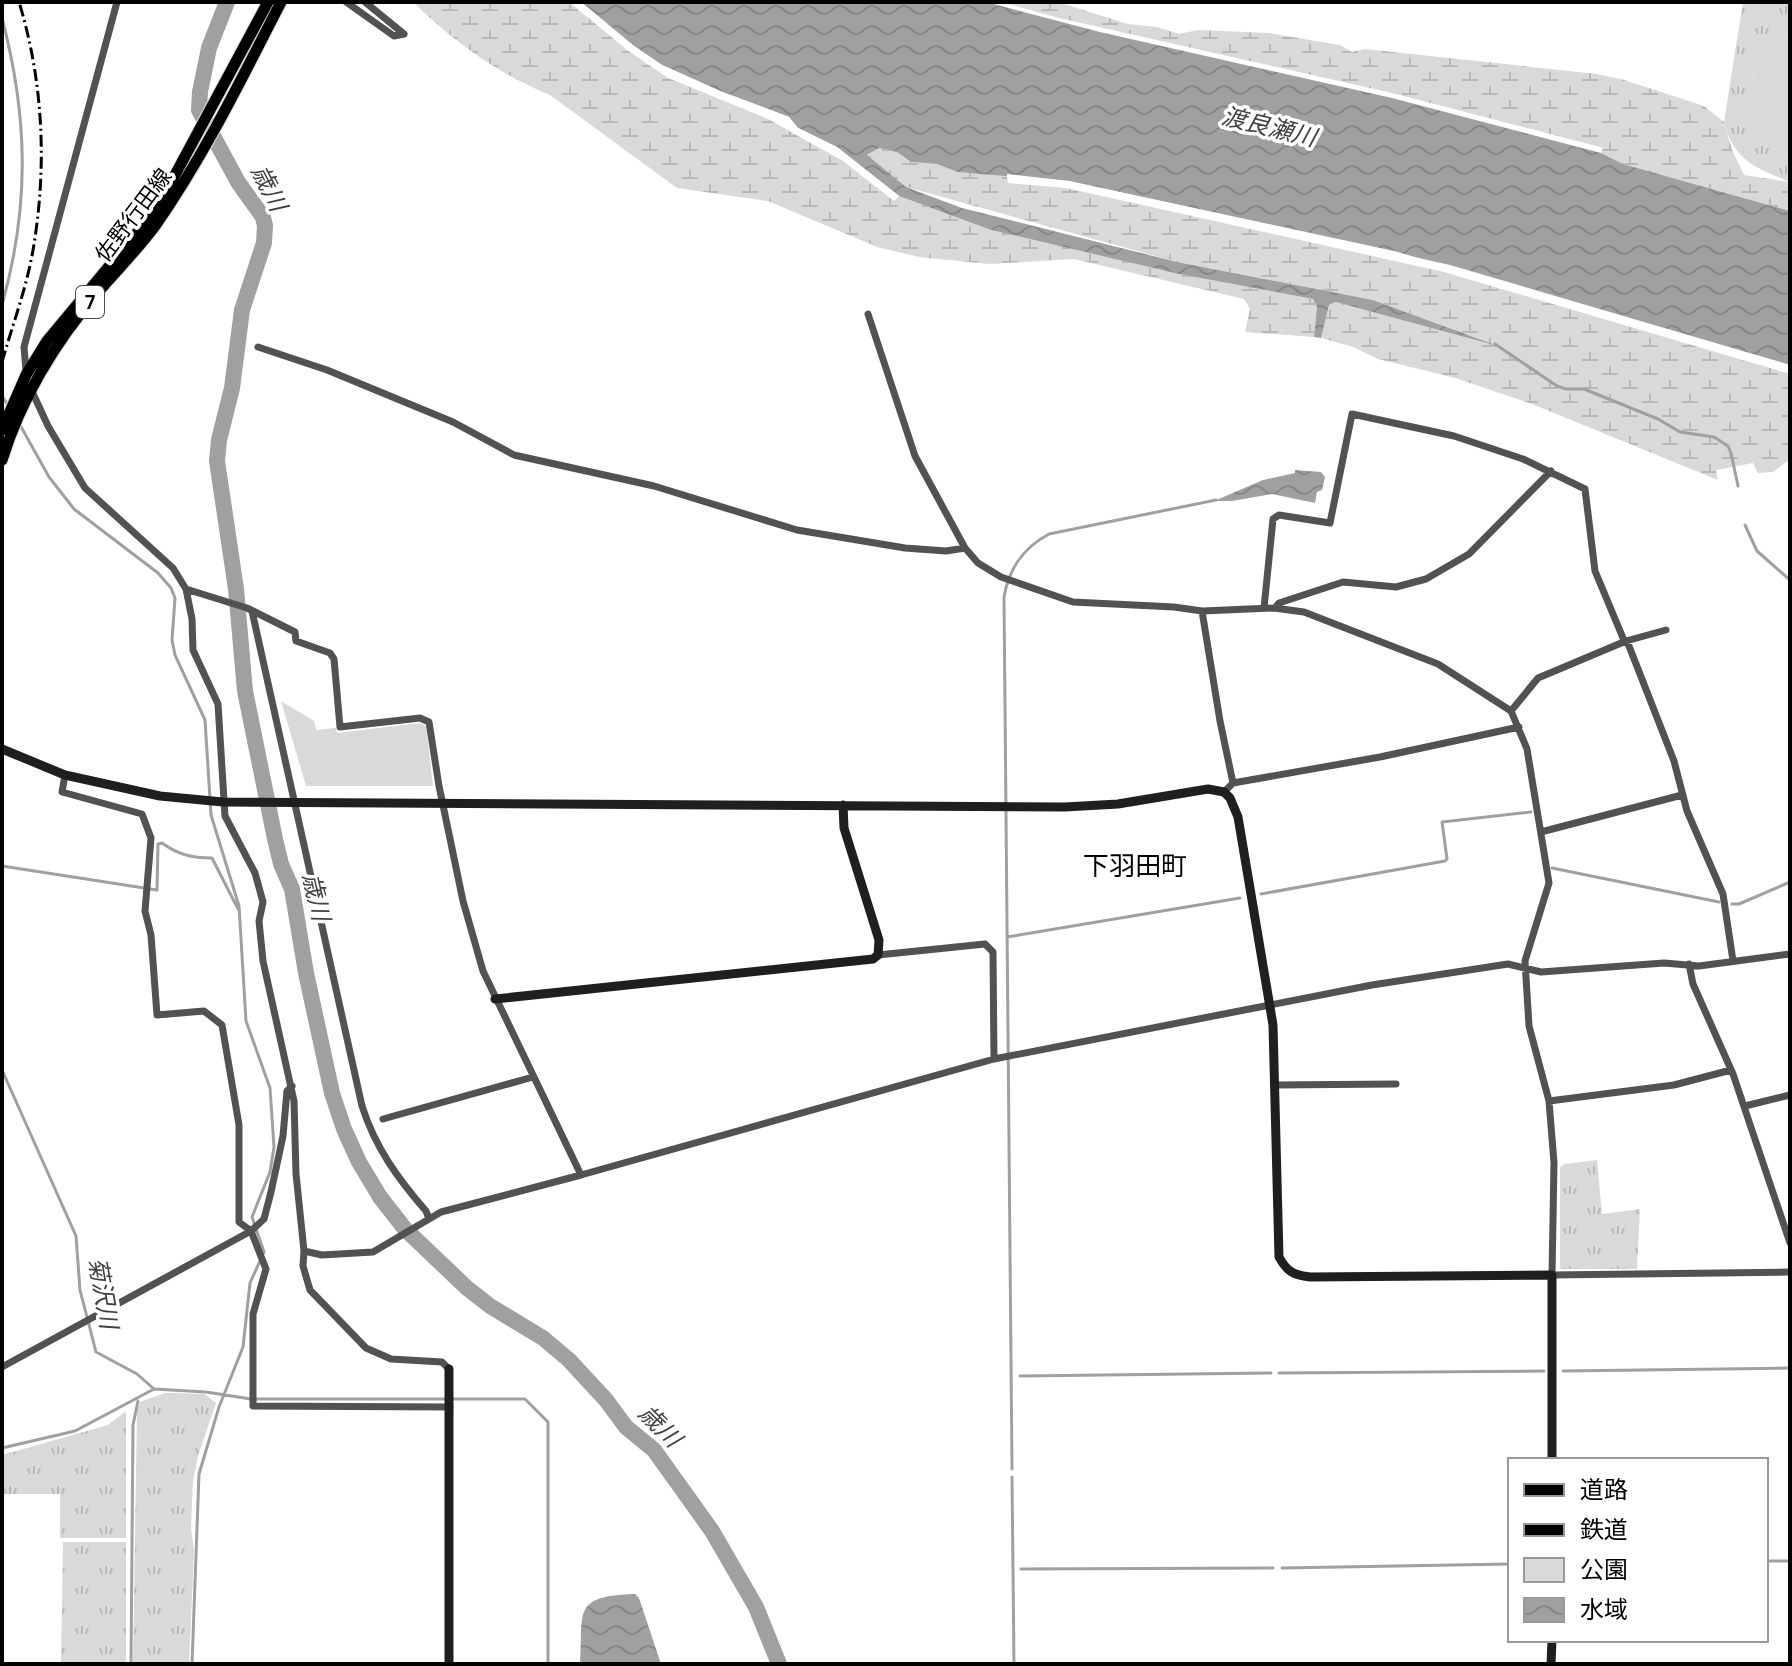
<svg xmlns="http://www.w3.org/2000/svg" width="1792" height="1666" viewBox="0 0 1792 1666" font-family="'DM Sans','Noto Sans JP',sans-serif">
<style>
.grass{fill:url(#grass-tufts)}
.wetland{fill:url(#wetland-marsh)}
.park{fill:#d9d9d9}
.water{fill:url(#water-waves)}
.pier{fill:#fff}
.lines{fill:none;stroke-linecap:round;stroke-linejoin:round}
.stream{stroke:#a0a0a0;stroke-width:3}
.river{stroke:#a0a0a0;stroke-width:16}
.primary-casing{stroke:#dbdbdb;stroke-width:13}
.street{stroke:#525252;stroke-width:7}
.secondary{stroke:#1f1f1f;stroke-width:9}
.primary{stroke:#000;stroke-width:11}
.rail{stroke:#000;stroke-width:3;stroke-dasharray:12 4 2 4;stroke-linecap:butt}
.labels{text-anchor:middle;stroke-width:7;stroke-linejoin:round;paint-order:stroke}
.shield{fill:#fff;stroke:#4c4c4c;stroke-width:2}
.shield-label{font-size:20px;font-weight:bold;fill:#000}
.street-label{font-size:22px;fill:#000;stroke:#fff}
.water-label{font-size:24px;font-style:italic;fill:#414141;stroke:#fff}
.quarter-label{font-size:26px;fill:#000;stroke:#fff}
</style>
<defs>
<pattern id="grass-tufts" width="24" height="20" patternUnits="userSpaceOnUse" patternTransform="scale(2)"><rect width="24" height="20" fill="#d9d9d9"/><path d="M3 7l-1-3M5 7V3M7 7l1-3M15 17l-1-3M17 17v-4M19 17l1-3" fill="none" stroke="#b8b8b8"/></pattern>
<pattern id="wetland-marsh" width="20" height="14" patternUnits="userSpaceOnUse" patternTransform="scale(2)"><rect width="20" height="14" fill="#d9d9d9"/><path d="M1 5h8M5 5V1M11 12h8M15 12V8" fill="none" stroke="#b8b8b8"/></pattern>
<pattern id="water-waves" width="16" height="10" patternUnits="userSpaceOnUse" patternTransform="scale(2)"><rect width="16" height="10" fill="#a0a0a0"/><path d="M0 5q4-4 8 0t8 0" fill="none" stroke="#888"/></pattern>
</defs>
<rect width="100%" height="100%" fill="#fff"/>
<path class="grass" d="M1743,2H1790V31L1762,53L1752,79L1763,133L1774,149L1790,158V182C1756,168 1734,161 1724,122Z
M1597,1160L1602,1214L1640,1209L1637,1269H1560V1168L1564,1164Z
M165,1393L205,1394L216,1403L198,1456L193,1481L191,1528L194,1551L189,1664H133L137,1411L140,1402Z
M126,1411V1538H60V1494H2V1455L108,1425Z
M63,1542H126V1664H61Z"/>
<path class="wetland" d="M413,2H569L627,50L668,78L768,119L843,161L894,201L899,196L991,230L1179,274L1313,299L1317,307L1314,337L1245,332L1250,309L1244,299L1074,259L989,264L919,257L877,247L768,201L677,188L550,95C499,75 452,40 413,2Z
M1002,2H1058L1128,24L1157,27L1179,34L1198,30L1269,33L1340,45L1352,52L1365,49L1597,74L1621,79L1704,106L1724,122L1732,150L1744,175L1790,182V211L1623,164L1601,153L1603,148L1600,147L1392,93L1059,18Z
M879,148L897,152L911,162L937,164L957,172L1007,174L1008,183L1066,188L1444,272L1790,374V459L1773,472L1758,473L1753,463L1716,470L1718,480L1532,404L1455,378L1378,359L1353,347L1321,338L1329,305L1336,302L1485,341L1373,300L1177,262L906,187L866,156Z"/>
<path class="park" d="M1790,31V158L1774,149L1755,124L1749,106L1752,79L1762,53Z
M281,701L314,721L316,730L336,728L337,733L420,723L426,726L433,786H306Z"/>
<path class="water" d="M581,2H986L1100,32L1392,98L1601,153L1623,164L1790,211V365L1394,251L1069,181L957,172L937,164L911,162L897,152L879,148L867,155L906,187L962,208L1177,262L1373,300L1498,346L1336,302L1329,305L1321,338L1314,337L1317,307L1313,299L1179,274L991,230L899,196L837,147L798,128L789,117L720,91L662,65L634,46Z
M1295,470L1321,472L1325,477L1322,490L1317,492L1315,503L1272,494L1232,501H1214L1263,480L1295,473Z
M635,1594L639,1598L661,1664H580C584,1613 570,1596 635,1594Z"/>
<path class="pier" d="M577,2H581L634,46L662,65L720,91L789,117L798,128L837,147L899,196L896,199L835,151L796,131L787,120L718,95L660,68L631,49Z
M1007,174L1069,181L1450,265L1790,365V369L1449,268L1068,184L1007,178Z"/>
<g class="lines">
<path class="stream" d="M2,18C28,117 30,205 2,305
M1495,344L1557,386L1566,389H1584L1658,419L1680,432L1714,437L1728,446L1731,453L1738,486
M2,396L8,405
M20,425L49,477L74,509L158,573L171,588L175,598L172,640L175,655L205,720L211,815L239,906L246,1021L270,1088L274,1147L270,1172L252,1217L264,1252L250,1283L243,1347L219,1407L199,1474L192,1664
M1745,525L1757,551L1790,580
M2,866L157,890L158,844L162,843C179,855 192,858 212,858L238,909
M1552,868L1719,902
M1261,894L1445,861L1447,859L1442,822L1531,812
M1732,904H1739L1790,882
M1007,937L1240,898
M2,1070L76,1236L80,1290L96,1352L137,1374L154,1389L75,1431L2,1448
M1563,1371L1790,1368
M1279,1373L1544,1371
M1020,1376L1271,1373
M154,1389L206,1392L251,1399H445
M453,1399H525L548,1422V1664
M1012,1469L1004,597C1009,568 1023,548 1049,534L1216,500
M1012,1477L1014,1664
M1766,1561H1790
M1282,1568L1510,1564
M1021,1569L1273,1568
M131,1664L133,1425L138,1401"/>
<path class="river" d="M227,2L209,48L200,92L199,110L238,182L263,217L265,226L264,243L242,310L232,388L219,440L217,461L236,589L245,691L275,839L281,864L292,889L306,973L332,1093L344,1129L359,1162L380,1197L405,1229L467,1288L490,1306L543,1338L569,1360L606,1400L626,1427L654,1450L712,1531L756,1607L779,1664"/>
<g class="primary-casing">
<path id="primary" d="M2,430L26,375L47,341L141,228L168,188L268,2
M2,460C22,396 55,342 99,291C117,270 138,249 155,226C204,156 242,78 281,2"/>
</g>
<path class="street" d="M346,2L394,36L404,34
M365,2L404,34
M868,314L915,456L965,548L978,563L1001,577L1073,602L1174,607L1202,611L1274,608L1304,612L1438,664L1511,711L1527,749L1549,883L1525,961L1529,1026L1549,1101L1554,1163L1552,1275L1790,1272
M258,347L327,370L453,422L514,455L654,486L797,530L905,548L946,551L965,548
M26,371L24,347L117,2
M30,387L48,426L85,488L173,568L186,589L192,619L193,650L218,704L225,816L255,873L263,902L259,921L263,961L294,1101L296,1174L304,1251L322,1255L373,1252L441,1212L581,1175
M186,589L247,608L295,632L296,641L330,653L334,659L340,727L420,718L429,722L439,786L463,901L483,971L581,1175L994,1059L1372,985L1508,964L1541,972L1664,963L1699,966L1790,954
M1264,608L1273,519L1279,515L1330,523L1352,414L1454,436L1523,459L1585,489L1595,571L1623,638L1629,646L1674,761L1687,811L1723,894L1733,961
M1275,608L1279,603L1343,582L1396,587L1426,579L1469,554L1551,471
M252,611L362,1106C375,1147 398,1179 426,1211L429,1219
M1202,611L1220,721L1233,783
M1511,711L1538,678L1626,641L1666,630
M65,775L62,792L142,814L151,838L145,911L151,935L157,1015L204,1011L222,1025L239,1125V1222L251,1231L264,1219L271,1192L283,1136L287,1091L292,1086
M1224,792L1233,783L1380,757L1519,727
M1541,832L1682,795
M878,955L985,944L993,952L994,1059
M1689,964L1693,984L1733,1074L1790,1243
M1275,1085L1396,1084
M1549,1101L1674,1085L1731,1070
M1745,1106L1790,1095
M383,1119L533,1077
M304,1251L303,1266L310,1290L366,1348L391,1359L442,1362L449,1369
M2,1367L251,1231L266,1269L253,1314V1406L450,1407"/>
<path class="secondary" d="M2,749L65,775L160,796L223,802L1065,807L1118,804L1208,789L1224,792L1230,798L1238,817L1273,1025L1279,1257C1287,1272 1294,1275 1310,1277L1552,1275V1460
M495,999L873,959L878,955L879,940L844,828L843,805
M449,1369V1664
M1551,1664L1552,1640"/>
<use href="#primary" class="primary"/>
<path class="rail" d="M2,362C13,323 28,284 34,244C47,164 43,80 19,2"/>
</g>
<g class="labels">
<rect class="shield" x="76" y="286" width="28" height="32" rx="6"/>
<g class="shield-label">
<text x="90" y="309">7</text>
</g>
<g class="street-label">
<text transform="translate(133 215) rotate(-53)" y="8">佐野行田線</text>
</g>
<g class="water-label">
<text transform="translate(1269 127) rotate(14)" y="8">渡良瀬川</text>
<text transform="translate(269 188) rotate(63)" y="8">歳川</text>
<text transform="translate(316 897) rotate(77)" y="8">歳川</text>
<text transform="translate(103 1293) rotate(80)" y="8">菊沢川</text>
<text transform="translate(660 1426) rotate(45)" y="8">歳川</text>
</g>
<g class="quarter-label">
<text x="1135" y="875">下羽田町</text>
</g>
</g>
<rect width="1792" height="1666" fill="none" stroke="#000000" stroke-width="8"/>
<rect x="1508" y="1458" width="260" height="184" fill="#ffffff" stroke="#999999" stroke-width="2"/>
<rect x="1524" y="1484" width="40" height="12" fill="#000000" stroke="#999999" stroke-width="2"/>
<text x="1580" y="1498" font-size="24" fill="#000000">道路</text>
<rect x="1524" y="1524" width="40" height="12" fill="#000000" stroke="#999999" stroke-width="2"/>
<text x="1580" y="1538" font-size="24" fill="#000000">鉄道</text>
<rect x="1524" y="1558" width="40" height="24" fill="#d9d9d9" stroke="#999999" stroke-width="2"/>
<text x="1580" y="1578" font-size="24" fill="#000000">公園</text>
<rect x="1524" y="1598" width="40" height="24" fill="url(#water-waves)" stroke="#999999" stroke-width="2"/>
<text x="1580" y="1618" font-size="24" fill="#000000">水域</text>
</svg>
